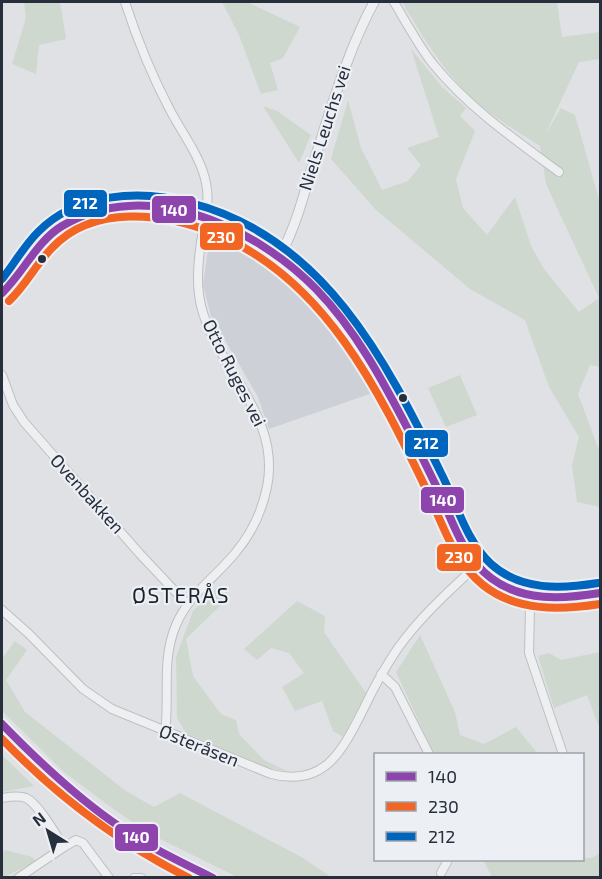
<svg xmlns="http://www.w3.org/2000/svg" width="602" height="879" viewBox="0 0 602 879" font-family="'Exo 2',sans-serif">
<style>
.built{fill:#cdd0d7}
.green{fill:#cfd8cf}
.lines{fill:none;stroke-linecap:round;stroke-linejoin:round}
.minor-casing{stroke:#bdbfc2;stroke-width:10}
.tertiary-casing{stroke:#bdbfc2;stroke-width:11}
.minor{stroke:#eeeff1;stroke-width:8}
.tertiary{stroke:#eeeff1;stroke-width:9}
.secondary{stroke:#bdbfc4;stroke-width:10}
.bus-1-casing{stroke:#eceff4;stroke-width:12}
.bus-2-casing{stroke:#eceff4;stroke-width:12}
.bus-3-casing{stroke:#eceff4;stroke-width:12}
.bus-1{stroke:#8e44ad;stroke-width:8}
.bus-2{stroke:#f26522;stroke-width:8}
.bus-3{stroke:#0065bd;stroke-width:8}
.bus-dot{fill:#272e3c;stroke:#eceff4;stroke-width:2}
.labels{text-anchor:middle;stroke-width:4.5;stroke-linejoin:round;paint-order:stroke}
.street-label{font-size:18px;fill:#272e3c;stroke:#eceff4}
.quarter-label{font-size:21px;letter-spacing:1.5px;fill:#1a202c;stroke:#eceff4}
.line-badge{stroke:#eceff4;stroke-width:2}
.badge-label{font-size:16px;text-anchor:middle;font-weight:bold;fill:#fff}
</style>
<rect width="100%" height="100%" fill="#dfe1e4"/>
<path class="built" d="M211,228L278,263L318,301L353,344L381,390L269,429L258,397L211,316L203,285Z"/>
<path class="green" d="M24,2H60L66,39L39,45L36,74L12,64L26,18Z
M222,2H247L300,27L283,58L270,63L278,90L261,94L239,35Z
M402,2H557L562,37L600,32V59L579,62L545,135L561,108L575,115L600,203V367L590,365L578,394L597,445L600,450V507L577,502L572,465L579,437L549,387L525,320L470,289L376,210L331,159L348,100L361,148L382,190L408,181L421,165L407,148L439,137L411,49L442,87L466,108L460,116L475,131L456,179L463,208L487,235L515,197L531,246L544,269L579,312L599,298L546,184L540,146C523,135 506,125 490,113C451,84 426,42 402,2Z
M263,106L277,111L311,135L299,163Z
M460,375L477,415L446,427L428,388Z
M220,585L230,596L186,639L193,676L221,714L236,720L239,734L264,760L289,772L261,766L186,733L177,718L176,657L193,611Z
M297,601L325,616L324,632L366,693L343,737L333,731L322,701L295,711L282,687L304,673L289,653L271,648L257,660L244,649Z
M420,635L455,712L460,735L484,744L516,727L538,754H434L396,672Z
M15,641L27,650L6,680L25,712L126,791L154,807L180,793L303,858L331,877H237L148,833L112,808L64,772L2,711V659Z
M600,652V730L587,695L554,708L538,656L549,653L561,660Z
M2,755L34,786L2,792Z
M5,850L32,857L37,861L4,877L2,873V852Z
M600,853V877H492L483,860H582L583,858H592Z"/>
<g class="lines">
<g class="minor-casing">
<path id="minor" d="M125,2C137,39 152,76 170,110C182,133 201,157 206,183C210,201 205,218 202,236C198,261 195,288 203,313C222,373 281,418 267,487C262,511 252,533 236,552C216,577 189,594 176,625C161,660 170,695 165,732
M394,2C406,22 418,45 433,64C469,108 514,139 559,172
M2,375L13,405L24,422L140,554L187,604
M534,596L530,609L529,653L563,754
M2,610L29,634L83,689L112,709L271,774C326,788 343,749 364,708C374,687 385,667 398,648C420,617 449,591 477,565
M381,674L395,687L429,754
M2,798C8,797 19,795 26,798C39,804 56,835 64,847L76,840L83,843L109,878
M441,873L448,860
M18,878L64,847
M134,878H141"/>
</g>
<g class="tertiary-casing">
<path id="tertiary" d="M280,256C294,230 302,202 310,174C329,116 345,56 374,2
M2,293C25,274 34,242 62,226C104,201 151,201 197,215C327,254 383,378 438,490C452,519 463,558 491,578C523,602 564,600 600,593"/>
</g>
<use href="#minor" class="minor"/>
<use href="#tertiary" class="tertiary"/>
<path class="secondary" d="M2,724C31,754 61,783 94,808C130,837 172,858 214,878"/>
<g class="bus-1-casing">
<path id="bus-1" d="M2,293C24,272 36,242 62,226C146,176 254,226 316,289C356,330 384,383 410,433C420,453 430,473 440,494C453,523 464,558 491,578C523,602 563,599 600,593
M2,724C38,761 77,798 120,827C149,847 181,862 213,878"/>
</g>
<g class="bus-2-casing">
<path id="bus-2" d="M9,301C26,285 36,264 52,248C93,204 164,213 214,233C325,278 379,391 428,493C443,525 454,562 483,585C517,612 561,610 600,604
M2,739C57,796 117,842 189,878"/>
</g>
<g class="bus-3-casing">
<path id="bus-3" d="M2,279C14,264 24,246 38,232C76,193 140,189 191,203C323,237 386,360 441,473C456,502 466,541 491,564C521,591 561,589 598,583"/>
</g>
<use href="#bus-1" class="bus-1"/>
<use href="#bus-2" class="bus-2"/>
<use href="#bus-3" class="bus-3"/>
</g>
<g class="bus-dot">
<circle cx="42" cy="259" r="5"/>
<circle cx="403" cy="398" r="5"/>
</g>
<g class="labels">
<g class="street-label">
<text transform="translate(325 128) rotate(-72)" y="6">Niels Leuchs vei</text>
<text transform="translate(234 373) rotate(63)" y="6">Otto Ruges vei</text>
<text transform="translate(87 494) rotate(48)" y="6">Ovenbakken</text>
<text transform="translate(199 746) rotate(22)" y="6">Østeråsen</text>
</g>
<g class="quarter-label">
<text x="181" y="603">ØSTERÅS</text>
</g>
</g>
<g class="line-badge">
<rect x="63" y="189" width="45" height="29" rx="6" fill="#0065bd"/>
<rect x="151" y="195" width="46" height="29" rx="6" fill="#8e44ad"/>
<rect x="199" y="222" width="45" height="29" rx="6" fill="#f26522"/>
<rect x="404" y="429" width="45" height="29" rx="6" fill="#0065bd"/>
<rect x="420" y="486" width="45" height="28" rx="6" fill="#8e44ad"/>
<rect x="436" y="543" width="46" height="29" rx="6" fill="#f26522"/>
<rect x="114" y="823" width="45" height="29" rx="6" fill="#8e44ad"/>
</g>
<g class="badge-label">
<text x="85" y="209">212</text>
<text x="174" y="216">140</text>
<text x="221" y="243">230</text>
<text x="426" y="449">212</text>
<text x="443" y="506">140</text>
<text x="459" y="563">230</text>
<text x="136" y="843">140</text>
</g>
<rect width="602" height="879" fill="none" stroke="#272e3c" stroke-width="6"/>
<rect x="374" y="753" width="210" height="108" fill="#eceff4" stroke="#9da2aa" stroke-width="1.5"/>
<rect x="386" y="772" width="30" height="9" fill="#8e44ad" stroke="#9da2aa" stroke-width="1.5"/>
<text x="428" y="783" font-size="18" fill="#272e3c">140</text>
<rect x="386" y="802" width="30" height="9" fill="#f26522" stroke="#9da2aa" stroke-width="1.5"/>
<text x="428" y="813" font-size="18" fill="#272e3c">230</text>
<rect x="386" y="832" width="30" height="9" fill="#0065bd" stroke="#9da2aa" stroke-width="1.5"/>
<text x="428" y="843" font-size="18" fill="#272e3c">212</text>
<g transform="translate(48 831) rotate(323)" stroke="#eceff4" stroke-width="4.5" paint-order="stroke">
<path d="M0-4.5L10 22L0 15L-10 22Z" fill="#272e3c"/>
<text y="-9" font-size="16" font-weight="bold" text-anchor="middle" fill="#272e3c">N</text>
</g>
</svg>
